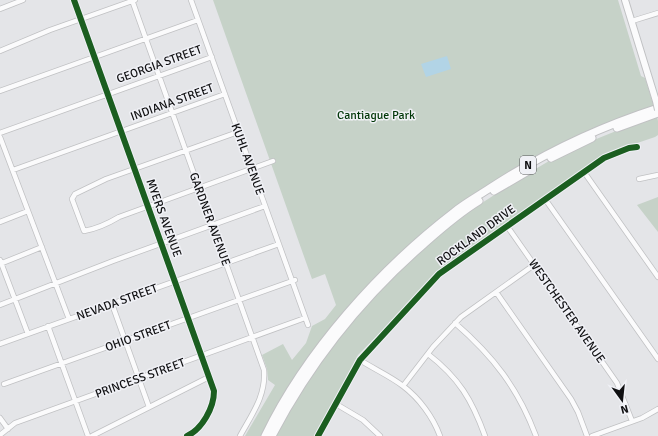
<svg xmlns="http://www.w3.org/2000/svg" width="658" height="436" viewBox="0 0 658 436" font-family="Signika,sans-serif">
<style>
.green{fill:#c6d2c8}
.water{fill:#b2d4e6}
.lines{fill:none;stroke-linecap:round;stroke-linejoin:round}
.minor-casing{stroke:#c0c1c3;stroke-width:6}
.major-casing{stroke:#c0c1c3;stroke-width:8}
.highway-casing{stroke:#c0c1c3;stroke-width:9}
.minor{stroke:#fbfbfc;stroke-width:4.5}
.major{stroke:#fbfbfc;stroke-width:6}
.highway{stroke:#fbfbfc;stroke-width:7}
.major-bridge-casing{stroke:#c0c1c3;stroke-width:8;stroke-linecap:butt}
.major-bridge{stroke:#fbfbfc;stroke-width:6}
.cycleway-casing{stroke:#f0f1f6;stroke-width:8}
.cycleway{stroke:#1b5e20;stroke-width:6}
.labels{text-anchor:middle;stroke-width:3;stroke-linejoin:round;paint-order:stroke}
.shield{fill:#f0f1f6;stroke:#535456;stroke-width:1}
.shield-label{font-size:11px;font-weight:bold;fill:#101012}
.street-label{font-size:12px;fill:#101012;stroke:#f0f1f6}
.park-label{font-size:12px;fill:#013708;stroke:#f0f1f6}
</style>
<rect width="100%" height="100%" fill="#e4e5e8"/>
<path class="green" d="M213,0H618L641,76L645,78L654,107L572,139L534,157L484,188L453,222C485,201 516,180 549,161C583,143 620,129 657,116L658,121V135L655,137L602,155L444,268L358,355L315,436H274L289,408L341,333L384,285L388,283L406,264L402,253L262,436H245L275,385L268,380L267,369L262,355L283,344L292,360L306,343L312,326L325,319L336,305L325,274L312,279Z
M658,197V232L637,205Z"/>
<path class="water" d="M447,56L451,69L426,77L421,64Z"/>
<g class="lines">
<g class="minor-casing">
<path id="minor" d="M74,0L214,391C214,408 202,429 187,436
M132,0L264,370C266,396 252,414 240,436
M191,0L308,325
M0,9L23,0
M632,21L658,13
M0,51L50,30L135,0
M0,91L198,20
M238,132L106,179L75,194L72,199L84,231C96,229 109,223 119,217L273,161
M0,133L212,57
M0,137L69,319
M13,170L225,94
M584,172L658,277
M639,179L658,175
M545,199L658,359
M0,222L28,211
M507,226L617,383L632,421
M0,260L28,334
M0,264L42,247
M496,292L571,399L578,412L587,436
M112,304L149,407
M0,305L113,261L265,206
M455,323C493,356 518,388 536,436
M48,326L88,436
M0,344L279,244
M428,354C459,378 472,400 485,436
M360,360C374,369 390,376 403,386C419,398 433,417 440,436
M4,384L295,280
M403,386L433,347L461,317L534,265
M336,404L363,420L380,436
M0,418L8,429
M0,435L15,423L305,318
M92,436L209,377
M318,436L360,360L439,274L604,158L629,148L637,147
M592,436L642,418L658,409"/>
</g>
<g class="major-casing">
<path id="major" d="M625,0L656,101"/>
</g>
<g class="highway-casing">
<path id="highway" d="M617,128L658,113
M551,158L592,138
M494,191L530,170
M265,436C306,351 380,269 454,212C465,203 478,196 490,188C542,154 599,127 658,108
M272,436C310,363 362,298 424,244C441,229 459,213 479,201"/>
</g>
<use href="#minor" class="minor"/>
<use href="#major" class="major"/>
<use href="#highway" class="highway"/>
<g class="major-bridge-casing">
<path id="major-bridge" d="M656,101L658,110"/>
</g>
<use href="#major-bridge" class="major-bridge"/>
<g class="cycleway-casing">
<path id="cycleway" d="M74,0L214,391C214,408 202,429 187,436
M318,436L360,360L439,274L604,158L629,148L637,147"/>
</g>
<use href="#cycleway" class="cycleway"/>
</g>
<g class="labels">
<rect class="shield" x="520" y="156" width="16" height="18" rx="3"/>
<g class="shield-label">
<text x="528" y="169">N</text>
</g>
<g class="street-label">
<text transform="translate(159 64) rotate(-20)" y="4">GEORGIA STREET</text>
<text transform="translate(172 102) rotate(-20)" y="4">INDIANA STREET</text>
<text transform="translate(248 159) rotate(70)" y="4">KUHL AVENUE</text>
<text transform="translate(164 218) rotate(70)" y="4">MYERS AVENUE</text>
<text transform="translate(210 219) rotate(70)" y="4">GARDNER AVENUE</text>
<text transform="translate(476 235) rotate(-36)" y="4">ROCKLAND DRIVE</text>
<text transform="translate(117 302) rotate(-20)" y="4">NEVADA STREET</text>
<text transform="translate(567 311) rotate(55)" y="4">WESTCHESTER AVENUE</text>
<text transform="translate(138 336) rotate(-20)" y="4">OHIO STREET</text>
<text transform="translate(140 378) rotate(-20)" y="4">PRINCESS STREET</text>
</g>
<g class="park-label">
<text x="376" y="119">Cantiague Park</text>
</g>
</g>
<g transform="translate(622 400) rotate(165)" stroke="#f0f1f6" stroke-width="3" paint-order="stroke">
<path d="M0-3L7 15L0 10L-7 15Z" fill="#101012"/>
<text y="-6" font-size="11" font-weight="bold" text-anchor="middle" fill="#101012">N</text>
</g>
</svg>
